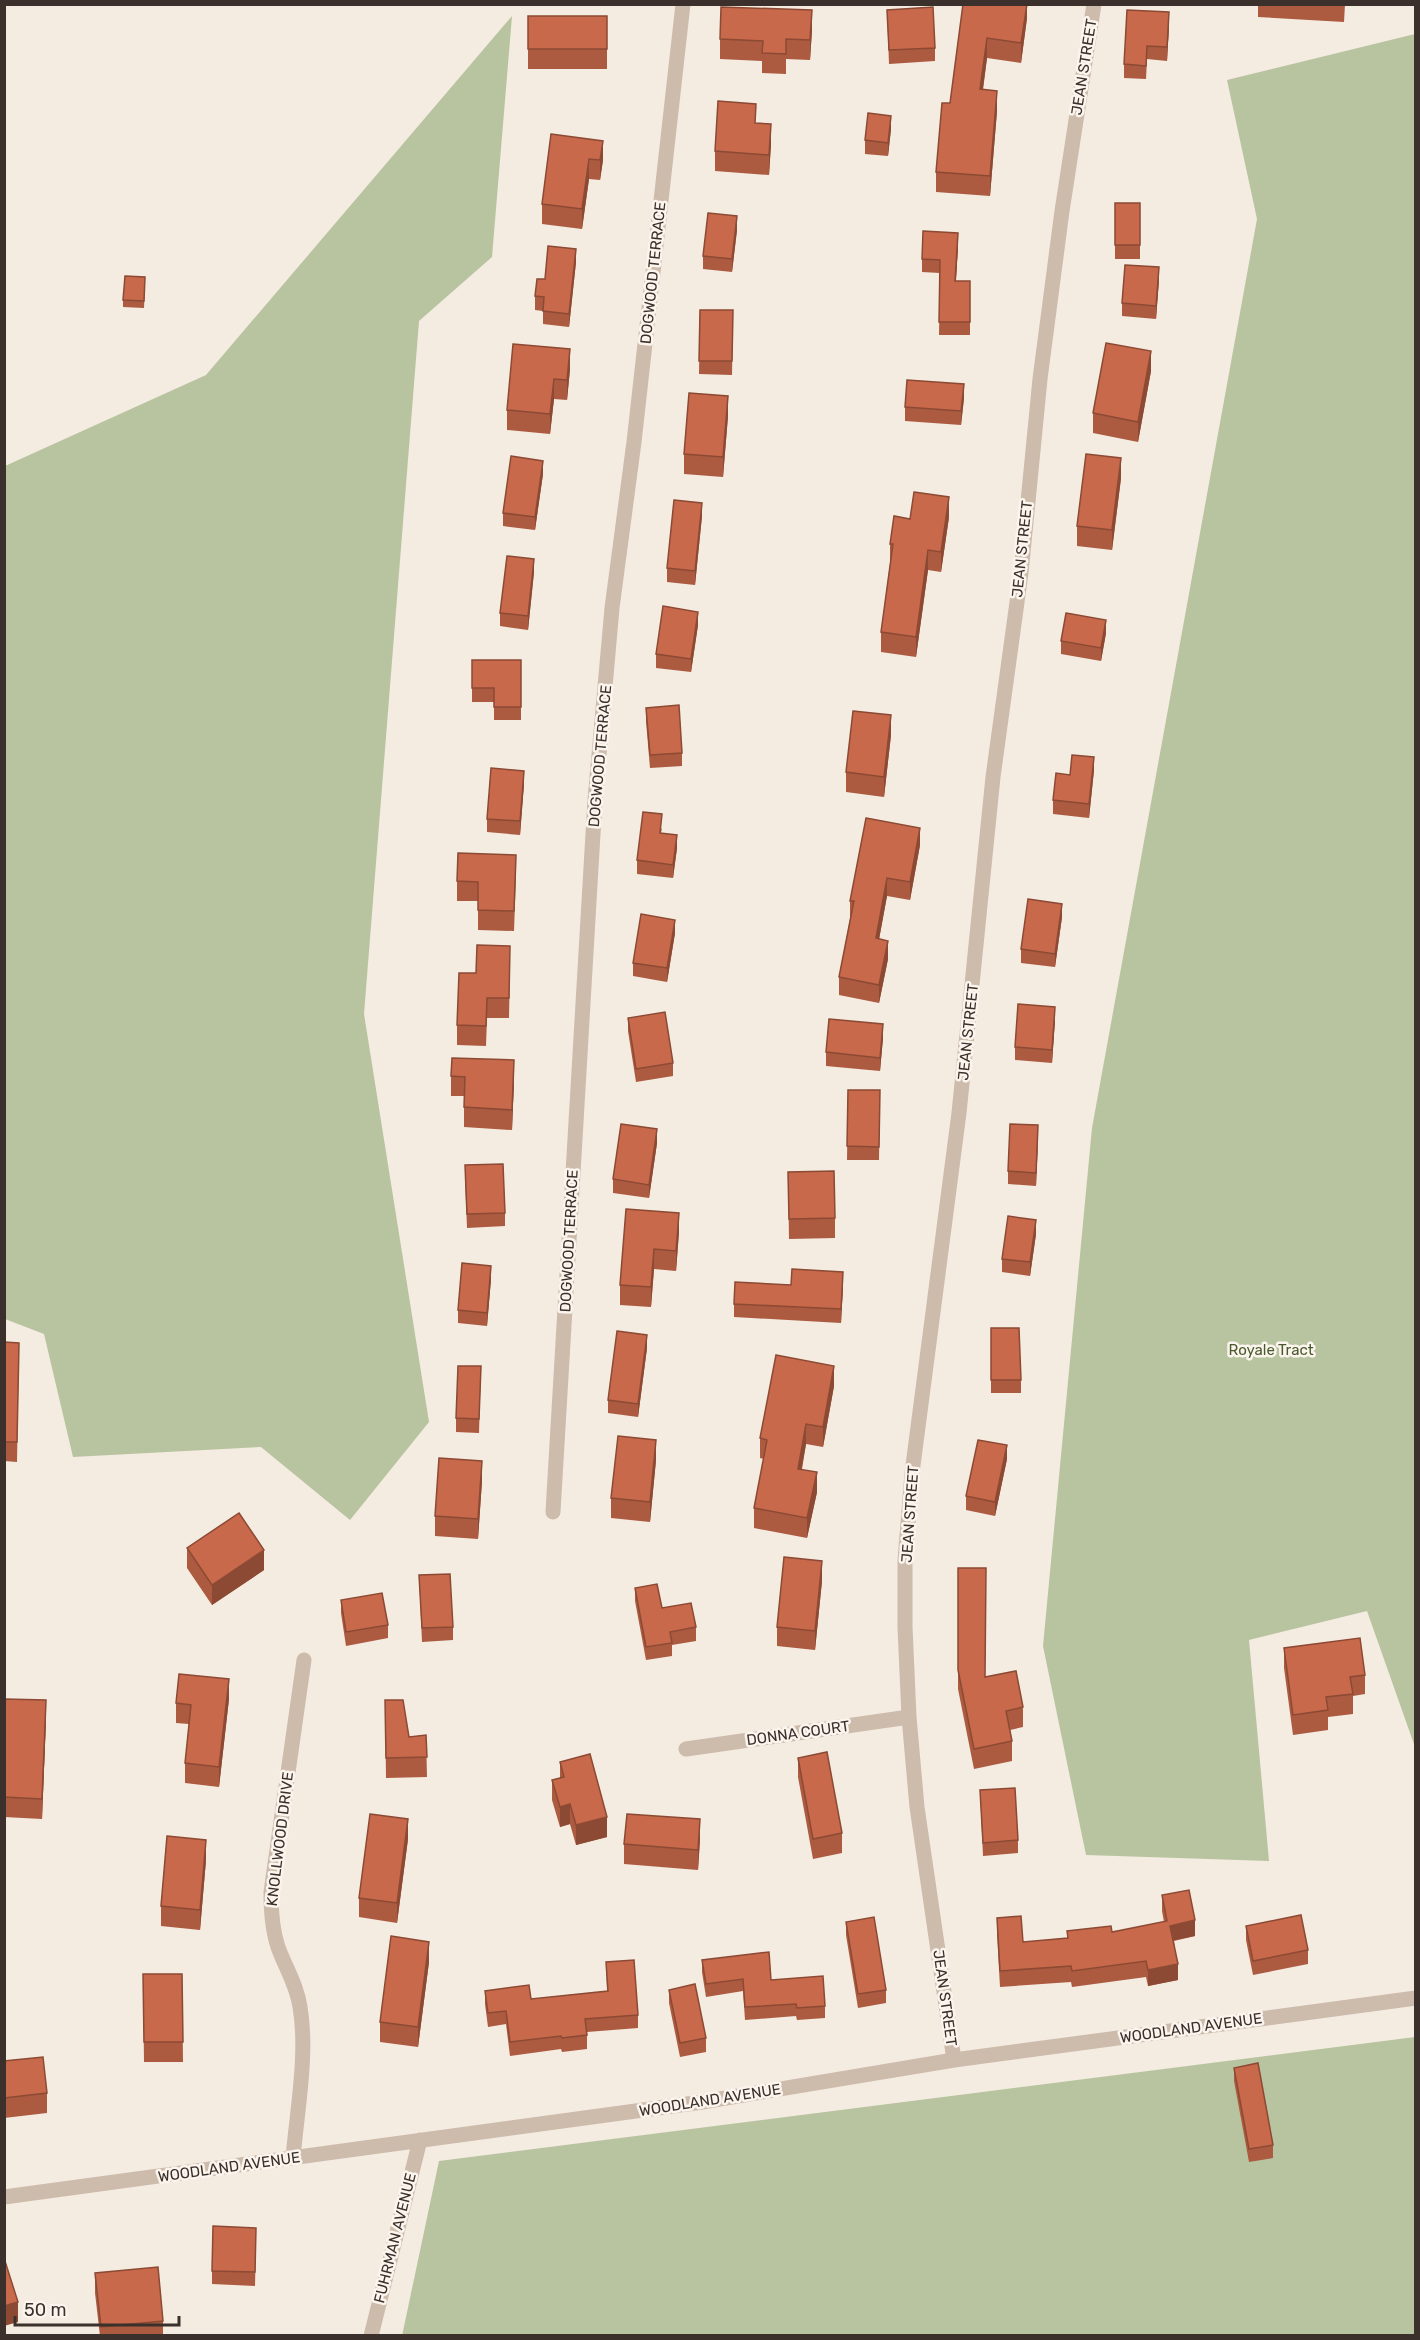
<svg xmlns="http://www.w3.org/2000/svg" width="1420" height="2340" viewBox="0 0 1420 2340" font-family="Rubik,sans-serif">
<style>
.green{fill:#b8c4a0}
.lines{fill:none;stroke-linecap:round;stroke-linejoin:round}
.minor{stroke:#cdbbac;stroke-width:15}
.wall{fill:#ac5a40}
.shaded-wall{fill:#8c4a34}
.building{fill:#c8694b;stroke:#8c4a34;stroke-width:1.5}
.labels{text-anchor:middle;stroke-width:5;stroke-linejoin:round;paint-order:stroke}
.street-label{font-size:15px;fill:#3b302b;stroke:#fbf5ee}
.park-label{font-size:15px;fill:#4a5a2e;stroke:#fbf5ee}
</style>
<rect width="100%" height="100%" fill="#f4ebe1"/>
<path class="green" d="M512,16L492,257L419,321L364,1014L429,1422L350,1520L261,1447L73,1457L44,1334L5,1319V466L206,375Z
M1415,34V1747L1367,1611L1249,1640L1269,1861L1086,1855L1043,1646L1092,1128L1257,219L1227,80Z
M1415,2037V2335L402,2336L439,2161Z"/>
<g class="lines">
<path class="minor" d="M553,1512L595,800L612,608L634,442L683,4
M686,1749L909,1717
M954,2060L917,1807L909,1717L905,1627V1561L912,1473L959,1113L993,777L1021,573L1040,379L1062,211L1094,4
M293,2158C297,2111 308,2053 300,2007C297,1985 285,1967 278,1947C272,1929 271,1911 271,1892L304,1660
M4,2197L702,2102L954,2060L1416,1998
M371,2336L420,2140"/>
</g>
<path class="wall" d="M963,4H1027V18L1021,63L987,58L983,90L997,111L990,196L936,192V172L950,103Z
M1258,4H1345L1344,22L1258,17Z
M887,10L935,48V61L889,64Z
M528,16H607V69H528Z
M1169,26L1167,61L1147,59L1146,79L1124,78V64Z
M812,30L810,60L786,59V74L762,73V61L720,59V39Z
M891,129L888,156L865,154V140Z
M551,134L603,160L600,180L589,179L582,229L542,224V204Z
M771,144L769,175L715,171V151Z
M1115,203H1140V259H1115Z
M737,230L732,272L703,269V256Z
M958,247L956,281H970V335H939L940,273L922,272V259Z
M576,262L569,327L543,324V311L535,310V296L545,279Z
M1159,280L1156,319L1122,316V303Z
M145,284L144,308L123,307V300Z
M700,310H733L732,375L699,374Z
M570,349V369L567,400L554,399L550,434L507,430V410Z
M1151,371L1138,442L1093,433V413Z
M964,398L961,425L905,421V407Z
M728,416L723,477L684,474V454Z
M543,474L535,530L503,526V513Z
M1121,478L1112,550L1077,546V526Z
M702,516L695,585L667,582V568Z
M949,517L941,572L928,570L916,657L881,652V632L890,564V544Z
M534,572L528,630L500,626V613Z
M698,625L691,672L656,668V654Z
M1106,633L1101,661L1061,654V641Z
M472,660H521V720H494V702H472Z
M646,708L682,753V766L650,768L646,721Z
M891,735L884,797L846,792V772Z
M1094,770L1089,818L1053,814V800L1070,775Z
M524,784L520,835L487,832V819Z
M662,828L661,833L677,848L673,878L637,874V860Z
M920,845L910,900L887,896L879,939L888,959L879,1003L839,995V977L850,919V901Z
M516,875L514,931L478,930V901H457V881Z
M1062,917L1055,967L1021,963V949Z
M675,933L667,982L633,976V963Z
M510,965L509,1018H487L486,1046L457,1045V1025Z
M628,1018L673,1063V1076L636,1082L628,1031Z
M1055,1020L1052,1063L1015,1060V1047Z
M883,1038L880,1071L826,1066V1052Z
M451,1076L514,1080L512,1130L464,1127V1096H451Z
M848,1090H880L879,1160H847Z
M1038,1139L1036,1186L1008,1184V1171Z
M657,1143L649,1198L613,1193V1179Z
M788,1172L835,1218V1238L789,1239Z
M465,1178L505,1213V1226L467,1228Z
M626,1209L679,1232L676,1271L654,1269L651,1307L620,1305V1285Z
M1036,1234L1030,1276L1002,1272V1259Z
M491,1279L487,1326L458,1323V1310Z
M791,1285L843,1286L841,1323L734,1317V1304Z
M991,1328L1021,1380V1393H991Z
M4,1342L19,1343L17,1462L4,1461Z
M647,1348L638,1417L608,1413V1400Z
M481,1366L479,1433L456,1432V1418Z
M834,1386L823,1447L806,1444L802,1469L817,1492L807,1538L754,1528V1508L764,1459L760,1458V1438Z
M1007,1459L995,1516L966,1510V1496Z
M656,1460L650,1522L611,1518V1498Z
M482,1481L478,1539L435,1536V1516Z
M187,1548L264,1570L212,1605L187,1568Z
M958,1568L985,1677L1023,1707V1727L1010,1730L1012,1741V1761L974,1769L958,1689Z
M419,1575L453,1627V1640L422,1642Z
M822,1581L815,1650L777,1646V1627Z
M635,1588L662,1608L696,1627V1641L672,1645V1656L646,1660L635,1601Z
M341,1600L388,1625V1638L346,1646L341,1613Z
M1284,1648L1365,1675V1694L1353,1696V1714L1328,1717V1730L1293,1735L1284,1668Z
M4,1699L46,1720L42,1819L4,1817Z
M229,1699L219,1787L185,1783V1763L189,1724L176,1723V1703Z
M385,1700L409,1737L426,1735L427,1777L386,1778Z
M798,1758L842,1833V1853L813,1859L798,1777Z
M560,1762L607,1837L576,1845L570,1824L560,1827L552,1800V1780L560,1778Z
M980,1790L1018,1840V1853L983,1856Z
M408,1839L397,1923L359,1917V1898Z
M700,1839L698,1870L624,1864V1844Z
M206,1860L200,1930L161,1926V1906Z
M1162,1895L1195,1936L1174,1941L1178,1980L1148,1986L1146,1977L1072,1987L1071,1982L1000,1987L997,1933V1918L1023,1942L1067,1938V1931L1112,1932L1164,1922L1162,1911Z
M846,1922L886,1990V2003L858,2008L846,1935Z
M1246,1926L1308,1950V1964L1253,1975L1246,1940Z
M702,1960L771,1980L825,2006V2018L797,2020L796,2016L745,2020L743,1991L706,1997L702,1972Z
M429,1962L418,2047L380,2042V2022Z
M606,1962L638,2015V2028L587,2032V2049L562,2052L561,2049L510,2056L506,2024L488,2027L485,2004V1991L531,1999L607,1991Z
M143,1974H182L183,2062H144Z
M669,1990L706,2038V2052L680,2057L669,2003Z
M4,2061L47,2093V2113L4,2118Z
M1234,2068L1273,2145V2158L1249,2162L1234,2081Z
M256,2241L255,2286L212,2284V2271Z
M95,2273L163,2321V2336H100L95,2293Z"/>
<path class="shaded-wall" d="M1027,4V18L1021,63V43Z
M812,10V30L810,60V40Z
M1169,12V26L1167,61V47Z
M987,38V58L980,109V89Z
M997,91V111L990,196V176Z
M891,116V129L888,156V143Z
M771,124V144L769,175V155Z
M603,141V160L600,180V160Z
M589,159V179L582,229V209Z
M737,216V230L732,272V259Z
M958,233V247L955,294V281Z
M576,249V262L569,327V314Z
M1159,267V280L1156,319V306Z
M570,349V369L567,400V380Z
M1151,351V371L1138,442V422Z
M554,379V399L550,434V414Z
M964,384V398L961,425V411Z
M728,396V416L723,477V457Z
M1121,458V478L1112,550V530Z
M543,461V474L535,530V517Z
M949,497V517L941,572V552Z
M702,503V516L695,585V571Z
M928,550V570L916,657V637Z
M534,559V572L528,630V616Z
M698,612V625L691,672V659Z
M1106,620V633L1101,661V648Z
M891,715V735L884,797V777Z
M1094,757V770L1089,818V804Z
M524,771V784L520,835V821Z
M920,828V845L910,900V882Z
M677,835V848L673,878V865Z
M887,878V896L876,956V938Z
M1062,904V917L1055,967V954Z
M675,920V933L667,982V968Z
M888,941V959L879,1003V985Z
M1055,1007V1020L1052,1063V1050Z
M883,1024V1038L880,1071V1058Z
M514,1060V1080L512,1130V1110Z
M1038,1125V1139L1036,1186V1173Z
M657,1129V1143L649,1198V1185Z
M679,1213V1232L676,1271V1251Z
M1036,1220V1234L1030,1276V1262Z
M654,1249V1269L651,1307V1287Z
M491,1266V1279L487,1326V1313Z
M843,1272V1286L841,1323V1309Z
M647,1335V1348L638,1417V1404Z
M834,1366V1386L823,1447V1427Z
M806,1424V1444L798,1488V1469Z
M656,1440V1460L650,1522V1502Z
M1007,1445V1459L995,1516V1502Z
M482,1461V1481L478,1539V1519Z
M817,1472V1492L807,1538V1518Z
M264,1550V1570L212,1605V1585Z
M822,1561V1581L815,1650V1631Z
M229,1679V1699L219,1787V1767Z
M46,1700V1720L42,1819V1799Z
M570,1804V1824L560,1827V1807Z
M607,1817V1837L576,1845V1825Z
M408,1819V1839L397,1923V1903Z
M700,1819V1839L698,1870V1850Z
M206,1840V1860L200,1930V1910Z
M1195,1920V1936L1170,1941V1926Z
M429,1942V1962L418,2047V2027Z
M1178,1964V1980L1148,1986V1970Z
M18,2302V2322L4,2326V2306Z"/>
<path class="building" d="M963,4H1027L1021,43L987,38L980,89L997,91L990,176L936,172L942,103H950Z
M721,7L812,10L810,40L786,39V54L762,53L763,41L720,39Z
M933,7L935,48L889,50L887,10Z
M1127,10L1169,12L1167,47L1147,46L1146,66L1124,64Z
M528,16H607V49H528Z
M718,101L756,104L755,123L771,124L769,155L715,151Z
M868,113L891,116L888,143L865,140Z
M551,134L603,141L600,160L589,159L582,209L542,204Z
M1115,203H1140V245H1115Z
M708,213L737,216L732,259L703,256Z
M923,231L958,233L955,281H970V322H939L940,260L922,259Z
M548,246L576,249L569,314L543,311L544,297L535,296L537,279H545Z
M1125,265L1159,267L1156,306L1122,303Z
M125,276L145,277L144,301L123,300Z
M700,310H733L732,361H699Z
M1106,343L1151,351L1138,422L1093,413Z
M513,344L570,349L567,380L554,379L550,414L507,410Z
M907,380L964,384L961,411L905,407Z
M689,393L728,396L723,457L684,454Z
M1086,454L1121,458L1112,530L1077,526Z
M511,456L543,461L535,517L503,513Z
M914,492L949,497L941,552L928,550L916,637L881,632L893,544H890L894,516L910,519Z
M674,500L702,503L695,571L667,568Z
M507,556L534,559L528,616L500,613Z
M663,606L698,612L691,659L656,654Z
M1066,613L1106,620L1101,648L1061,641Z
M472,660H521V707H494V688H472Z
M679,705L682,753L650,755L646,708Z
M853,711L891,715L884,777L846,772Z
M1072,755L1094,757L1089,804L1053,800L1056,773L1070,775Z
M491,768L524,771L520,821L487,819Z
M643,812L662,814L660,833L677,835L673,865L637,860Z
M866,818L920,828L910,882L887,878L876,938L888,941L879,985L839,977L854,901H850Z
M458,853L516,855L514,911L478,910V882L457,881Z
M1028,899L1062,904L1055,954L1021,949Z
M641,914L675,920L667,968L633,963Z
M477,945L510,946L509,998H487L486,1026L457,1025L459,973H476Z
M1018,1004L1055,1007L1052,1050L1015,1047Z
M665,1012L673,1063L636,1069L628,1018Z
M829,1019L883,1024L880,1058L826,1052Z
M452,1058L514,1060L512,1110L464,1107L465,1077L451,1076Z
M848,1090H880L879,1147L847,1146Z
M621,1124L657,1129L649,1185L613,1179Z
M1010,1124L1038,1125L1036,1173L1008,1171Z
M503,1164L505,1213L467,1214L465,1165Z
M834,1171L835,1218L789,1219L788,1172Z
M626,1209L679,1213L676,1251L654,1249L651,1287L620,1285Z
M1008,1216L1036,1220L1030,1262L1002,1259Z
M462,1263L491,1266L487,1313L458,1310Z
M792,1269L843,1272L841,1309L734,1304L735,1282L791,1285Z
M991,1328H1019L1021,1380H991Z
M617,1331L647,1335L638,1404L608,1400Z
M4,1342L19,1343L17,1442H4Z
M776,1355L834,1366L823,1427L806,1424L798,1469L817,1472L807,1518L754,1508L767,1440L760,1438Z
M458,1366H481L479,1419L456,1418Z
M618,1436L656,1440L650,1502L611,1498Z
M978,1440L1007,1445L995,1502L966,1496Z
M439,1458L482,1461L478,1519L435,1516Z
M239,1513L264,1550L212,1585L187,1548Z
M784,1557L822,1561L815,1631L777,1627Z
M958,1568H986L985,1677L1016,1671L1023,1707L1006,1711L1012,1741L974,1749L958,1670Z
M450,1574L453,1627L422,1628L419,1575Z
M657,1584L662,1608L691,1603L696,1627L670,1632L672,1643L646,1647L635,1588Z
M382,1593L388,1625L346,1632L341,1600Z
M1360,1638L1365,1675L1350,1677L1353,1694L1326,1697L1328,1710L1293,1715L1284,1648Z
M179,1674L229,1679L219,1767L185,1763L191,1705L176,1703Z
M4,1699L46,1700L42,1799L4,1797Z
M385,1700H403L409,1737L426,1735L427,1757L386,1758Z
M827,1752L842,1833L813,1839L798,1758Z
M590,1754L607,1817L576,1825L570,1804L560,1807L552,1780L564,1777L560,1762Z
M1015,1788L1018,1840L983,1843L980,1790Z
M370,1814L408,1819L397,1903L359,1898Z
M627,1814L700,1819L698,1850L624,1844Z
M167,1836L206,1840L200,1910L161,1906Z
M1189,1890L1195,1920L1170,1926L1178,1964L1148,1970L1146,1961L1072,1971L1071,1966L1000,1971L997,1918L1021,1916L1023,1942L1068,1938L1067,1931L1111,1926L1112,1932L1167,1921L1162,1895Z
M1301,1915L1308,1950L1253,1961L1246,1926Z
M874,1917L886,1990L858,1994L846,1922Z
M391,1936L429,1942L418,2027L380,2022Z
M769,1952L771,1980L823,1976L825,2006L797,2008L796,2004L745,2007L743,1979L706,1984L702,1960Z
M634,1960L638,2015L585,2019L587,2035L562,2038L561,2036L510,2042L506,2011L488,2013L485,1991L529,1985L531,1999L608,1991L606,1962Z
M143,1974H182L183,2042H144Z
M695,1984L706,2038L680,2043L669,1990Z
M43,2057L47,2093L4,2098V2061Z
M1258,2063L1273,2145L1249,2149L1234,2068Z
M213,2226L256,2228L255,2272L212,2271Z
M4,2258L18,2302L4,2306Z
M158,2267L163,2321L101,2327L95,2273Z"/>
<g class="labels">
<g class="street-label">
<text transform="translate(1084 67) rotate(-81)" y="5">JEAN STREET</text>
<text transform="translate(653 273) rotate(-84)" y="5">DOGWOOD TERRACE</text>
<text transform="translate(1022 549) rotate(-84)" y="5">JEAN STREET</text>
<text transform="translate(600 756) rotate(-85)" y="5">DOGWOOD TERRACE</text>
<text transform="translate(968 1032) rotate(-84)" y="5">JEAN STREET</text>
<text transform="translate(569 1241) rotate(-87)" y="5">DOGWOOD TERRACE</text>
<text transform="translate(910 1514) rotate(-86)" y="5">JEAN STREET</text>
<text transform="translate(798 1733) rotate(-8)" y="5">DONNA COURT</text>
<text transform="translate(280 1839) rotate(-83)" y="5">KNOLLWOOD DRIVE</text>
<text transform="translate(945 1998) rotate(82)" y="5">JEAN STREET</text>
<text transform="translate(1191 2028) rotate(-8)" y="5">WOODLAND AVENUE</text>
<text transform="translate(710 2100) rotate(-9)" y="5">WOODLAND AVENUE</text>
<text transform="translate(229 2167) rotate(-8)" y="5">WOODLAND AVENUE</text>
<text transform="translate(395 2238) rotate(-76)" y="5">FUHRMAN AVENUE</text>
</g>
<g class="park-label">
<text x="1271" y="1355">Royale Tract</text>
</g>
</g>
<rect width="1420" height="2340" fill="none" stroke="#3b302b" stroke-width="12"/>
<path d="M15 2316v9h164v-9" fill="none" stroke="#3b302b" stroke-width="3"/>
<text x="24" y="2316" font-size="18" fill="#3b302b" stroke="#fbf5ee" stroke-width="4.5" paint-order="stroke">50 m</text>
</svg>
